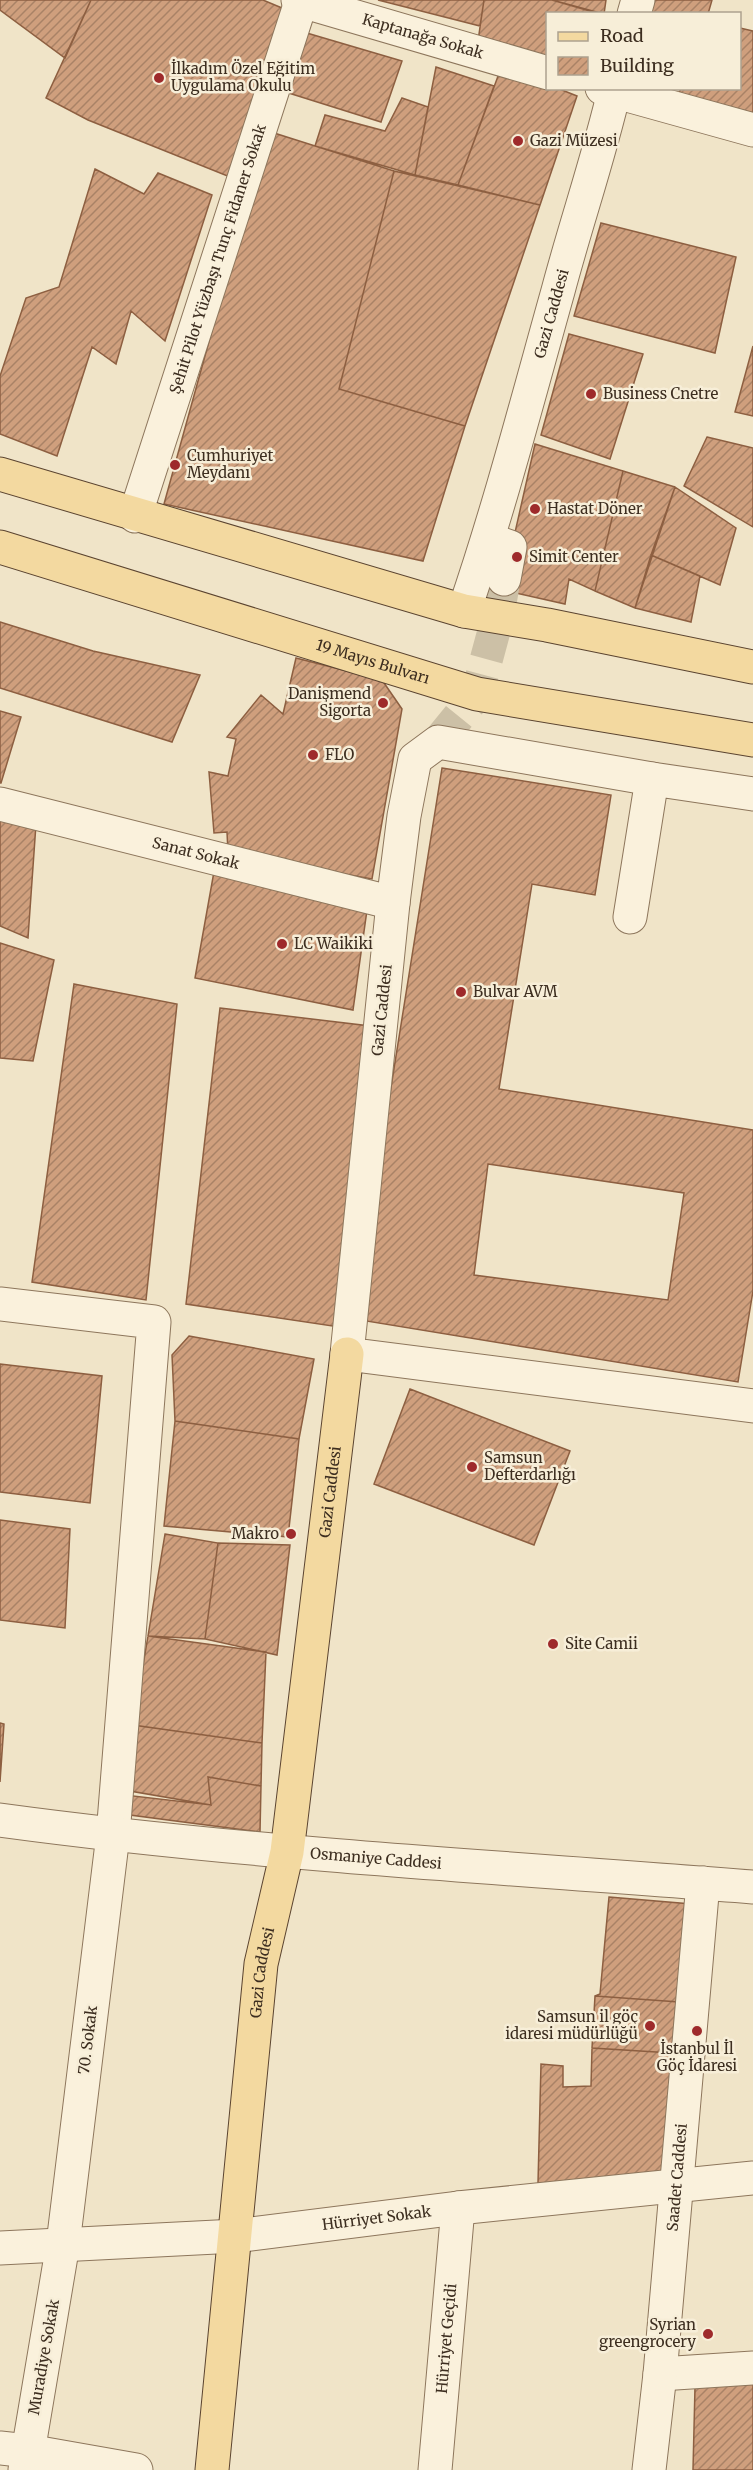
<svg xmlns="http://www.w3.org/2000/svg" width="753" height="2470" viewBox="0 0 753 2470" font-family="Merriweather,serif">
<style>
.building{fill:url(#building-hatch);stroke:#8d5f41;stroke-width:1.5;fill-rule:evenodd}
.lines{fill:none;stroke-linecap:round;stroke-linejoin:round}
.minor-tunnel{stroke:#ccc0a6;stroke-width:33;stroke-dasharray:33 16;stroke-linecap:butt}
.minor-casing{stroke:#8d765c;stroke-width:35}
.major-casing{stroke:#5b4430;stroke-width:35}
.minor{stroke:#faf1dc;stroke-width:33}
.major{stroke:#f3d9a0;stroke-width:33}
.poi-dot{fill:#9e2a2b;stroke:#f7eed8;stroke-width:2}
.labels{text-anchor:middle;stroke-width:5;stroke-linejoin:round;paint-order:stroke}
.street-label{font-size:15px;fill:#3d2e20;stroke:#f7eed8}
.poi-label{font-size:15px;fill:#3d2e20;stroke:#f7eed8;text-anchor:start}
</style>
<defs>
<pattern id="building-hatch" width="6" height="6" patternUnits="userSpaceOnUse" patternTransform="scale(1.5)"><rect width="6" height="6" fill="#cf9f7d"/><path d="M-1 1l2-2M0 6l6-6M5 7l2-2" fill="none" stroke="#a98266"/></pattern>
</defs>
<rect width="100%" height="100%" fill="#f0e4c8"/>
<path class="building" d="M0,0H91L65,58L0,10Z
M91,0H263L282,8L235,179L88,120L46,98Z
M378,0H484L480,26Z
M484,0H552L600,14H548V60L478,41Z
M552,0H606L604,14Z
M646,0H712L708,14H642Z
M740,28L753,31V119L678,96L681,88H740Z
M300,31L402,61L381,122L279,90Z
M436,67L494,86L458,185L415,175Z
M501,68L548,88H557L577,96L540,205L458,185Z
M402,98L428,107L415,175L315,146L325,115L385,131Z
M271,132L394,171L339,389L465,426L423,561L164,504L265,139Z
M95,169L144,194L158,173L212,195L165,341L131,311L116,364L92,347L57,456L0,434V376L26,298L59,287Z
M394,171L540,205L465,426L339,389Z
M601,223L736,257L715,353L574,316Z
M569,334L643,354L610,459L541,435Z
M753,346V416L735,412Z
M707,437L753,448V527L684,486Z
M535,444L623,471L595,591L569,579L565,604L502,590Z
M623,471L675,487L635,608L595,591Z
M675,487L736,528L720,585L651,555Z
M651,555L700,576L691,622L635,608Z
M0,622L93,651L200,675L172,742L0,688Z
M296,658L382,680L402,709L372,879L228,853L227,832L214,833L209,772L228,776L236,739L227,737L261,695L283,714Z
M0,711L21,717L1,783H0Z
M442,768L611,795L595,895L532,884L499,1089L753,1130V1291L738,1382L354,1319ZM488,1164L684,1193L668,1300L474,1275Z
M0,816L36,824L28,938L0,926Z
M215,866L367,910L353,1010L195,978Z
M0,943L54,960L33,1061L0,1058Z
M74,984L177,1004L146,1300L32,1282Z
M220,1008L370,1026L339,1327L186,1304Z
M189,1336L314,1359L299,1439L175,1421L172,1355Z
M0,1364L102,1376L90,1503L0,1492Z
M410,1389L570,1451L534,1545L374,1484Z
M175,1421L299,1439L288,1537L164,1526Z
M0,1520L70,1529L65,1628L0,1620Z
M165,1534L218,1543L205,1639L148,1636Z
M218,1543L290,1545L277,1655L205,1639Z
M148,1636L266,1652L262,1743L133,1725Z
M0,1723L4,1724L0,1782Z
M133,1725L262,1743L261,1786L208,1777L211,1805L130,1791Z
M208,1777L261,1786L260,1832L130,1815L125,1795L211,1805Z
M609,1897L715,1906L707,2004L595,1996L600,1994Z
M595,1996L707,2004L704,2055L592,2048Z
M592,2048L704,2055L693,2180L538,2183L541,2064L563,2066V2087L591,2086Z
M753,2384V2470H693L695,2387Z"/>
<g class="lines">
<path class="minor-tunnel" d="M438,742L477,694L498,616L504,579"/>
<g class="minor-casing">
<g id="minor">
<path id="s1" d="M298,0L548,73"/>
<path d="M634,14L638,0"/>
<path d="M602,88L753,130"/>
<path id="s2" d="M135,516L301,2"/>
<path d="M488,539L510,547L504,579"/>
<path id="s3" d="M464,611C500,506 528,398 558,291C576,223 599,157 615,88"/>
<path d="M652,779L438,742L415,759L404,816L393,903L347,1354L753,1406"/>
<path id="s4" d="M0,804L393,903"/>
<path d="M630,917L652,779L753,794"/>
<path d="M0,1304L154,1322L113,1835L63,2244L25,2470"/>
<path id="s5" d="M0,1820C250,1854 502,1867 753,1887"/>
<path id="s6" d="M0,2248L236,2236L458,2208L753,2178"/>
<path d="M660,2374L753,2368"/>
<path d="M0,2448L28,2451L136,2470"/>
<path id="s7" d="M435,2470L458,2208"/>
<path id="s8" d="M649,2470L660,2374L703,1883"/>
</g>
</g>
<g class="major-casing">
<g id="major">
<path d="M0,474L464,611L547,625L753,667"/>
<path id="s9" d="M0,547L477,694L753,740"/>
<path id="s10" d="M212,2470L261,1964L287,1852L347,1354"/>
</g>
</g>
<use href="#minor" class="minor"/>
<use href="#major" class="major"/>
</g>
<g class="poi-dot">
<circle cx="159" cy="78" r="6"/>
<circle cx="518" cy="141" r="6"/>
<circle cx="591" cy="394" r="6"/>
<circle cx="175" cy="465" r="6"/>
<circle cx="535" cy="509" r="6"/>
<circle cx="517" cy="557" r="6"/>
<circle cx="383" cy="703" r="6"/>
<circle cx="313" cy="755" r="6"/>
<circle cx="282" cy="944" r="6"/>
<circle cx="461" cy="992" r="6"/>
<circle cx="472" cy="1467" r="6"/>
<circle cx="291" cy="1534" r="6"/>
<circle cx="553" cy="1644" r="6"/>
<circle cx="650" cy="2026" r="6"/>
<circle cx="697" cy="2031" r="6"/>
<circle cx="708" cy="2334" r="6"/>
</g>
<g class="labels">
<g class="street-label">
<text dy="5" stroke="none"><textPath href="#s1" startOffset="130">Kaptanağa Sokak</textPath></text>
<text dy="5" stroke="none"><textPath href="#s2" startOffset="270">Şehit Pilot Yüzbaşı Tunç Fidaner Sokak</textPath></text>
<text dy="5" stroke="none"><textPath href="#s3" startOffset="310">Gazi Caddesi</textPath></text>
<text dy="5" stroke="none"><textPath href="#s9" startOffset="390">19 Mayıs Bulvarı</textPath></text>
<text dy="5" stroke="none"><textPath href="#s4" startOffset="202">Sanat Sokak</textPath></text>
<text transform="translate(382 1010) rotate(-84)" y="5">Gazi Caddesi</text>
<text dy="5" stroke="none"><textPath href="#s10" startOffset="986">Gazi Caddesi</textPath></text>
<text dy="5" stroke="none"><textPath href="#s5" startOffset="378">Osmaniye Caddesi</textPath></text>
<text dy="5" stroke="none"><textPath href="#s10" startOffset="500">Gazi Caddesi</textPath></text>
<text transform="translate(88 2040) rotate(-83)" y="5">70. Sokak</text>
<text dy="5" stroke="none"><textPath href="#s8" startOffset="294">Saadet Caddesi</textPath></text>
<text dy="5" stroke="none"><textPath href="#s6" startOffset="378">Hürriyet Sokak</textPath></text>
<text dy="5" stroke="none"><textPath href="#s7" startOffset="132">Hürriyet Geçidi</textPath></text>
<text transform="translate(44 2357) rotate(-80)" y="5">Muradiye Sokak</text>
</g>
<g class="poi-label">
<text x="171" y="74">İlkadım Özel Eğitim<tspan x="171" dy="17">Uygulama Okulu</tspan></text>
<text x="530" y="146">Gazi Müzesi</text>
<text x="603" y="399">Business Cnetre</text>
<text x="187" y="461">Cumhuriyet<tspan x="187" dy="17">Meydanı</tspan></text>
<text x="547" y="514">Hastat Döner</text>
<text x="529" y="562">Simit Center</text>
<text x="371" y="699" text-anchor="end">Danişmend<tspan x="371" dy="17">Sigorta</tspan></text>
<text x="325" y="760">FLO</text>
<text x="294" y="949">LC Waikiki</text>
<text x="473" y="997">Bulvar AVM</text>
<text x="484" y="1463">Samsun<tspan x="484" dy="17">Defterdarlığı</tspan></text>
<text x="279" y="1539" text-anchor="end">Makro</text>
<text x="565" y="1649">Site Camii</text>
<text x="638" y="2022" text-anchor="end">Samsun il göç<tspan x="638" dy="17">idaresi müdürlüğü</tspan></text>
<text x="697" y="2054" text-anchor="middle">İstanbul İl<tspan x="697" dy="17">Göç İdaresi</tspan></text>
<text x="696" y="2330" text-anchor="end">Syrian<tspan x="696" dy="17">greengrocery</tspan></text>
</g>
</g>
<rect x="546" y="12" width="195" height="78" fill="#f7eed8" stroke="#ada18e" stroke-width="1.5"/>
<rect x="558" y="32" width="30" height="9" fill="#f3d9a0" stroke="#ada18e" stroke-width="1.5"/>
<text x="600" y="42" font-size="18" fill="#3d2e20">Road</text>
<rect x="558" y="57" width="30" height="18" fill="url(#building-hatch)" stroke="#ada18e" stroke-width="1.5"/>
<text x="600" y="72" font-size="18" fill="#3d2e20">Building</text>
</svg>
